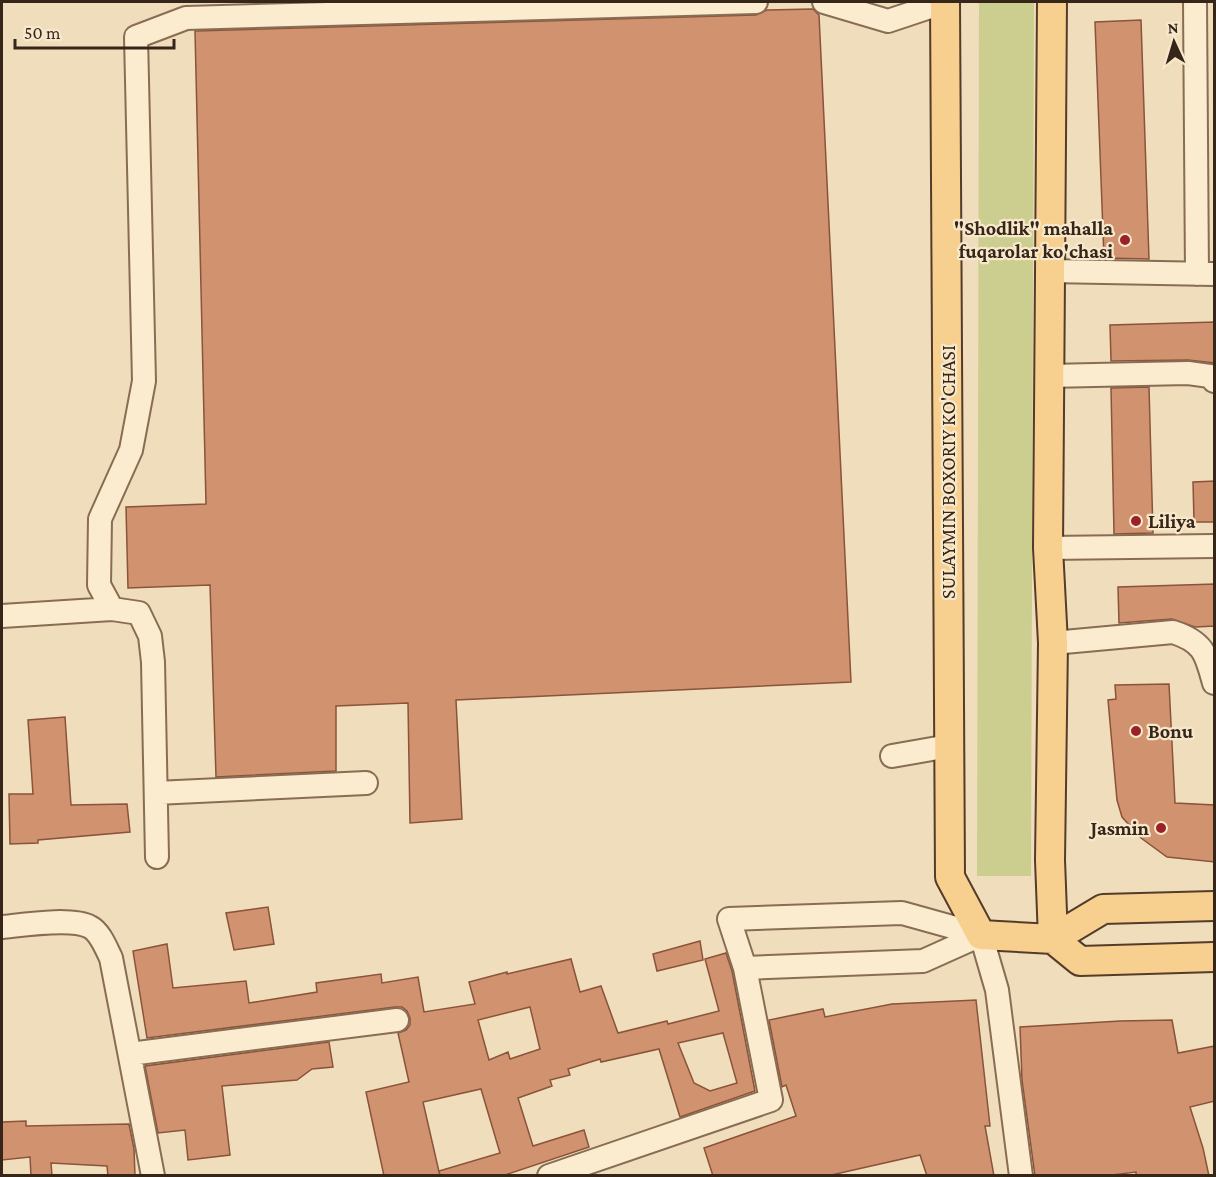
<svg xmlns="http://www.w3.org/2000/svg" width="1216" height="1177" viewBox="0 0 1216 1177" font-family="'Crimson Pro',serif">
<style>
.green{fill:#cbce8f}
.building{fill:#d1926f;stroke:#895439;stroke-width:1.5;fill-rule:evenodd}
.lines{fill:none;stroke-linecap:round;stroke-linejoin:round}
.minor-casing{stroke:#886d54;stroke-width:26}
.major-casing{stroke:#553b29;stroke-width:32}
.minor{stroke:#fbebcf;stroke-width:22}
.major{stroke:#f7d090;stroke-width:28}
.poi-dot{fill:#9b2129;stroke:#f7e8cb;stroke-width:2}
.labels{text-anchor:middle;stroke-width:4.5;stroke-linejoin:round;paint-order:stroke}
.poi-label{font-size:20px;font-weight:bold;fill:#36261a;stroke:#f7e8cb;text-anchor:end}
.street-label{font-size:20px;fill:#36261a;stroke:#f7e8cb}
</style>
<rect width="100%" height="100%" fill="#f0ddbc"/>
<path class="green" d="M979,2H1034L1031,876H977Z"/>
<path class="building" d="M813,9L819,15L851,682L456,700L462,819L410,823L408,703L336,706V771L216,777L210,585L128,588L126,507L206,504L195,31L756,15L767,10Z
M1141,20L1149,259L1104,258L1095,22Z
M1215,322V363L1188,360L1111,361L1110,325Z
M1149,387L1153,533L1114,534L1111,388Z
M1215,481V522H1194L1193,482Z
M1215,584V626L1195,627L1172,619L1119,623L1118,587Z
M1169,684L1175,803L1215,805V862L1167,857L1141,838L1122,817L1117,800L1108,700L1116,699L1115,685Z
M65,717L71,805L127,804L130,832L38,840V843L10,844L9,794H33L28,720Z
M268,907L274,944L234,950L226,913Z
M700,941L703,960L657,971L653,954Z
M167,944L173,988L246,981L249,1003L317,992L316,983L381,974L382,983L418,977L424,1012L475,1004L469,982L507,972V974L571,959L580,992L601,986L618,1033L667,1021L668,1024L719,1011L705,959L726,953L732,971L755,1091L680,1117L659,1049L601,1062L600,1059L568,1069L570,1075L550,1080L552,1086L518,1098L533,1146L584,1130L589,1147L502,1176H440L439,1171L500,1153L481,1089L423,1102L440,1176H384L366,1092L409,1082L398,1033L406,1030L410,1025V1018L407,1011L402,1007H395L147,1038L133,951ZM530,1007L540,1049L510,1059L508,1052L489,1060L478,1020ZM723,1033L737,1083L710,1091L694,1083L678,1043Z
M976,1000L990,1126H985L994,1176H927L920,1155L827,1176H713L704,1148L796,1116L786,1085L782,1087L769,1020L823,1009L825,1017L892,1004Z
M1172,1020L1178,1053L1215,1046V1101L1190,1107L1203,1148L1209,1176H1136V1172L1104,1176H1035L1022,1080L1020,1027L1120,1021Z
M329,1042L333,1067L312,1069L297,1080L222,1086L230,1155L188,1160L185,1130L158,1133L145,1066Z
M26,1121V1126L129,1124L134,1149L135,1176H108L107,1166L51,1163L52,1176H31L30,1157L2,1160V1122Z"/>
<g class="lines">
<g class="minor-casing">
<path id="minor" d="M824,2L888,21L945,2
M1195,2L1197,274
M1049,271L1214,274
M1048,376L1188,373L1210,376L1214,381
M1048,548L1214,546
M2,616L112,609
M1053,643L1173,632C1204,642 1206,654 1214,683
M892,756L949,746
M156,793L366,783
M157,857L153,662L150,636L139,613L112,609L99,585L100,519L131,450L144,381L136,37L186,18L756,2
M2,927C22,925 72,917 90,927C100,932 106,948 111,958L153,1176
M981,935L997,990L1021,1176
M745,968L923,961L981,935
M130,1054L397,1020
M549,1176L771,1100L745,968L729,919L902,913L981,935"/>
</g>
<g class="major-casing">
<path id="major" d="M945,2L950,877L981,935L1053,939L1103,909L1214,906
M1052,2L1048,548L1053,643L1050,860L1053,939
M1053,939L1080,961L1214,957"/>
</g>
<use href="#minor" class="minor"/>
<use href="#major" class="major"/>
</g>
<g class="poi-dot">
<circle cx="1125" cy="240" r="6"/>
<circle cx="1136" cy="521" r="6"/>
<circle cx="1136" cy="731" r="6"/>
<circle cx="1161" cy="828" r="6"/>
</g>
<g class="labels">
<g class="poi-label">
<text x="1113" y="235">"Shodlik" mahalla<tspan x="1113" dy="23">fuqarolar ko'chasi</tspan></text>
<text x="1148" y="528" text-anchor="start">Liliya</text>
<text x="1148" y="738" text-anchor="start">Bonu</text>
<text x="1149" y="835">Jasmin</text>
</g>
<g class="street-label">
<text transform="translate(948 472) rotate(-90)" y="7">SULAYMIN BOXORIY KO'CHASI</text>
</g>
</g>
<rect width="1216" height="1177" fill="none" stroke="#36261a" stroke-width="6"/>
<g transform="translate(1174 42) rotate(356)" stroke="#f7e8cb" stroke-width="4.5" paint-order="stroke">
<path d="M0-4.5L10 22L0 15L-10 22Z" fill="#36261a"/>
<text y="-9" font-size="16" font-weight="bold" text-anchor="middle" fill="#36261a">N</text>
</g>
<path d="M15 39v9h159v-9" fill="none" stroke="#36261a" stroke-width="3"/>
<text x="24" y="39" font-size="18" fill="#36261a" stroke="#f7e8cb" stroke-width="4.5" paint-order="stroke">50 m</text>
</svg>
